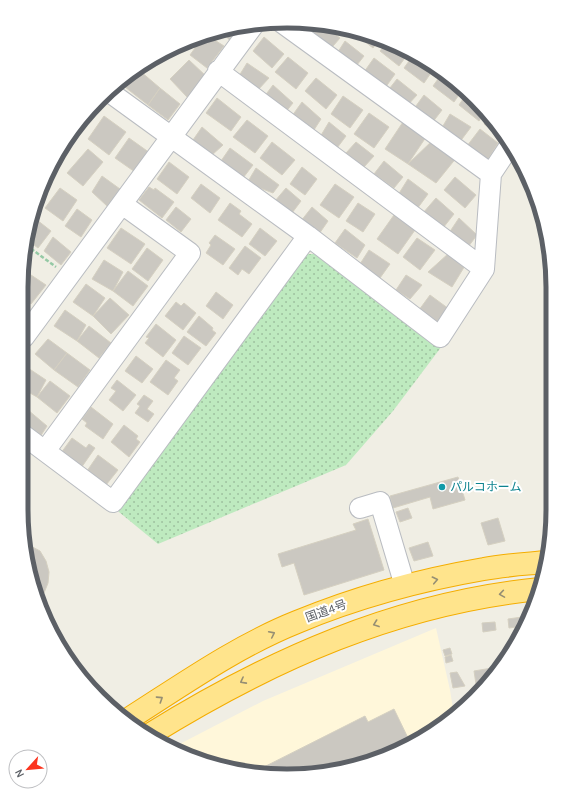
<svg xmlns="http://www.w3.org/2000/svg" width="574" height="797" viewBox="0 0 574 797" font-family="Karla,'Noto Sans JP',sans-serif">
<style>
.commercial{fill:#fff7da}
.grass{fill:url(#grass-dots)}
.building{fill:#cbc8c1;stroke:#d5d0c1}
.lines{fill:none;stroke-linecap:round;stroke-linejoin:round}
.minor-casing{stroke:#b9bcc1;stroke-width:22}
.highway-casing{stroke:#f4ad00;stroke-width:24}
.path{stroke:#95c9a5;stroke-width:2.5;stroke-dasharray:4 2;stroke-linecap:butt}
.minor{stroke:#fff;stroke-width:20}
.highway{stroke:#ffe48c;stroke-width:22}
.oneway{stroke:#958e73}
.culture-dot{fill:#0f9aa8;stroke:#fff;stroke-width:1.5}
.labels{text-anchor:middle;stroke-width:4;stroke-linejoin:round;paint-order:stroke}
.culture-label{font-size:12px;fill:#0d838f;stroke:#fff;text-anchor:start}
.street-label{font-size:12px;fill:#5c6066;stroke:#fff}
.rim{fill:none;stroke:#5c6066;stroke-width:5}
</style>
<defs>
<pattern id="grass-dots" width="8" height="8" patternUnits="userSpaceOnUse"><rect width="8" height="8" fill="#beeabf"/><path d="M2 2h.1M6 6h.1" fill="none" stroke="#9ec19f" stroke-width="1.8" stroke-linecap="round"/></pattern>
</defs>
<rect width="100%" height="100%" fill="#f0eee4"/>
<path class="commercial" d="M436,628L450,690L454,715L389,756L321,774L235,771L170,749L263,701Z"/>
<path class="grass" d="M302,254H314L442,346L393,411L346,465L158,544L119,512L117,505Z"/>
<path class="building" d="M286,22H305L313,23L306,33Z
M318,24H321L340,38L327,53L308,36Z
M240,26L231,42L221,30Z
M349,29L356,30L380,39L373,48Z
M205,34L224,46L207,68L190,55Z
M264,37L284,54L272,68L253,51Z
M195,38L185,51L179,45Z
M345,41L364,56L353,70L336,55Z
M387,42L410,51L399,66L380,51Z
M414,54L435,67L424,83L404,68Z
M288,57L308,73L296,89L275,72Z
M374,58L395,74L385,88L364,72Z
M189,60L207,77L187,97L170,79Z
M247,63L269,78L257,91L239,76Z
M140,71L160,88L148,105L125,87Z
M443,72L463,89L454,102L433,86Z
M316,78L337,95L326,109L305,91Z
M397,79L417,95L405,108L386,93Z
M273,85L293,103L284,114L264,97Z
M160,88L180,104L168,120L148,105Z
M467,93L486,111L479,121L459,105Z
M424,95L442,110L432,123L413,110Z
M343,96L363,110L350,128L331,114Z
M217,98L241,117L231,131L206,113Z
M302,102L321,119L312,133L292,116Z
M369,113L389,127L374,148L354,134Z
M450,114L471,127L459,143L440,131Z
M489,115L503,137V138L484,124Z
M104,116L126,132L109,155L88,139Z
M247,120L268,136L255,153L233,137Z
M329,122L346,136L337,148L320,137Z
M403,122L426,137L408,164L385,149Z
M202,127L223,145L212,155L193,140Z
M480,129L498,143L487,161L467,146Z
M129,138L150,153L135,172L115,158Z
M433,140L457,157L436,183L408,164Z
M272,142L295,160L282,175L260,158Z
M356,142L374,156L364,167L346,153Z
M230,148L253,165L243,178L221,161Z
M88,149L103,162L83,186L67,173Z
M384,161L403,177L394,188L374,174Z
M169,162L189,177L177,194L157,179Z
M302,167L317,179L305,195L290,184Z
M256,168L279,185L273,193L247,183Z
M102,176L120,189L107,206L92,192Z
M455,177L476,195L465,208L444,190Z
M408,179L428,194L417,209L398,195Z
M201,184L220,198L210,213L191,198Z
M335,184L354,197L339,218L320,205Z
M149,187L154,190L155,188L174,202L162,218L139,200Z
M60,188L77,200L63,221L45,208Z
M286,188L301,201L292,213L275,201Z
M436,198L454,214L443,228L423,213Z
M230,203L241,211L239,214L252,224L242,237L218,220Z
M358,203L375,214L363,232L346,221Z
M176,207L191,219L181,232L166,220Z
M312,207L328,221L319,234L301,221Z
M77,209L92,220L81,237L65,226Z
M394,215L415,230L398,254L377,239Z
M459,218L477,235L468,247L449,233Z
M37,220L51,231L38,248L26,239V236Z
M121,228L145,244L131,264L107,248Z
M260,228L277,241L265,256L249,244Z
M345,229L365,245L357,258L335,243Z
M215,235L235,249L223,265L206,253L211,245L209,243Z
M53,237L71,252L61,265L44,251Z
M417,238L435,250L420,270L403,257Z
M245,246L261,258L249,274L242,269L238,275L229,268Z
M147,248L163,260L148,281L132,269Z
M369,250L390,264L380,278L360,264Z
M449,253L466,264L452,287L428,272Z
M104,260L123,272L113,291L92,279Z
M25,271L46,285L31,304L25,300Z
M128,271L148,286L133,306L113,291Z
M406,275L422,285L410,299L396,290Z
M86,284L105,298L93,316L73,302Z
M216,292L233,305L223,319L206,306Z
M430,295L449,309L437,325L419,310Z
M110,298L129,315L111,334L93,316Z
M176,302L181,306L184,303L196,313L183,330L165,316Z
M65,310L86,325L77,341L54,326Z
M199,316L213,328L212,330L216,333L206,346L187,332Z
M156,324L176,340L163,357L145,343L149,338L146,337Z
M89,326L111,343L99,358L77,341Z
M184,336L201,348L188,365L172,353Z
M48,339L67,353L54,370L35,354Z
M67,353L90,370L78,387L54,370Z
M136,356L153,369L142,383L125,371Z
M166,360L180,370L174,378L178,381L168,395L150,382Z
M25,366L46,380L37,397L23,389Z
M117,380L136,395L123,411L109,400L116,391L111,388Z
M50,381L70,396L57,413L37,397Z
M144,395L153,401L147,409L154,414L148,422L135,413L140,406L137,404Z
M91,407L113,424L103,439L85,426L87,423L82,419Z
M28,410L47,426L38,440L23,427V420Z
M124,425L138,436L136,439L140,442L129,457L111,442Z
M72,438L86,448L89,444L95,448L81,468L61,453Z
M98,455L118,470L106,485L87,471Z
M458,477L465,500L433,509L430,497L393,508L390,496Z
M408,508L412,518L400,522L396,512Z
M498,518L505,541L488,545L481,523Z
M368,519L384,570L304,595L294,563L282,567L278,554L356,530L353,524Z
M428,542L433,556L414,561L409,548Z
M25,543L40,551L46,561L49,572L48,583L44,593L39,599L30,579Z
M522,617L523,626L509,628L508,619Z
M495,622L496,630L483,632L482,623Z
M450,648L452,654L445,656L443,650Z
M451,655L453,661L446,663L445,657Z
M498,667V672L489,682L476,684L474,671Z
M457,672L465,686L453,688L450,673Z
M394,709L409,740L426,733L389,756L321,774L254,772L365,716L368,722Z"/>
<g class="lines">
<g class="minor-casing">
<path id="minor" d="M281,22L491,174L509,147
M108,91L308,236L440,337L484,269L218,71
M484,269L491,174
M24,337L255,23
M22,434L113,502L308,236
M45,451L190,253L122,204
M360,508L380,502L405,586"/>
</g>
<g class="highway-casing">
<path id="highway" d="M127,720C182,685 237,646 297,622C357,597 420,580 484,569C504,565 526,564 547,562
M149,735C270,660 397,603 540,589"/>
</g>
<path class="path" d="M26,245L56,267"/>
<use href="#minor" class="minor"/>
<use href="#highway" class="highway"/>
</g>
<defs><path id="oneway-chevron" d="M-2-3.5L2.5 0L-2 3.5" fill="none" stroke-width="1.6" stroke-linecap="round" stroke-linejoin="round"/></defs>
<g class="oneway">
<use href="#oneway-chevron" transform="translate(435 580) rotate(-12)"/>
<use href="#oneway-chevron" transform="translate(502 594) rotate(171)"/>
<use href="#oneway-chevron" transform="translate(376 624) rotate(160)"/>
<use href="#oneway-chevron" transform="translate(272 634) rotate(-26)"/>
<use href="#oneway-chevron" transform="translate(243 681) rotate(152)"/>
<use href="#oneway-chevron" transform="translate(160 699) rotate(-33)"/>
</g>
<circle class="culture-dot" cx="442" cy="487" r="4"/>
<g class="labels">
<g class="culture-label">
<text x="450" y="491">パルコホーム</text>
</g>
<g class="street-label">
<text transform="translate(326 611) rotate(-20)" y="4">国道4号</text>
</g>
</g>
<path d="M0 0H574V797H0ZM287 28H287A259 259 0 0 1 546 287V510A259 259 0 0 1 287 769H287A259 259 0 0 1 28 510V287A259 259 0 0 1 287 28Z" fill="#fff" fill-rule="evenodd"/>
<path class="rim" d="M287 28H287A259 259 0 0 1 546 287V510A259 259 0 0 1 287 769H287A259 259 0 0 1 28 510V287A259 259 0 0 1 287 28Z"/>
<g transform="translate(28 769) rotate(243)"><circle r="19" fill="#ffffff" stroke="#bebfc2"/>
<path d="M0-3L7 15L0 10L-7 15Z" fill="#fb351f"/>
<text y="-6" font-size="11" font-weight="bold" text-anchor="middle" fill="#5c6066">N</text>
</g>
</svg>
